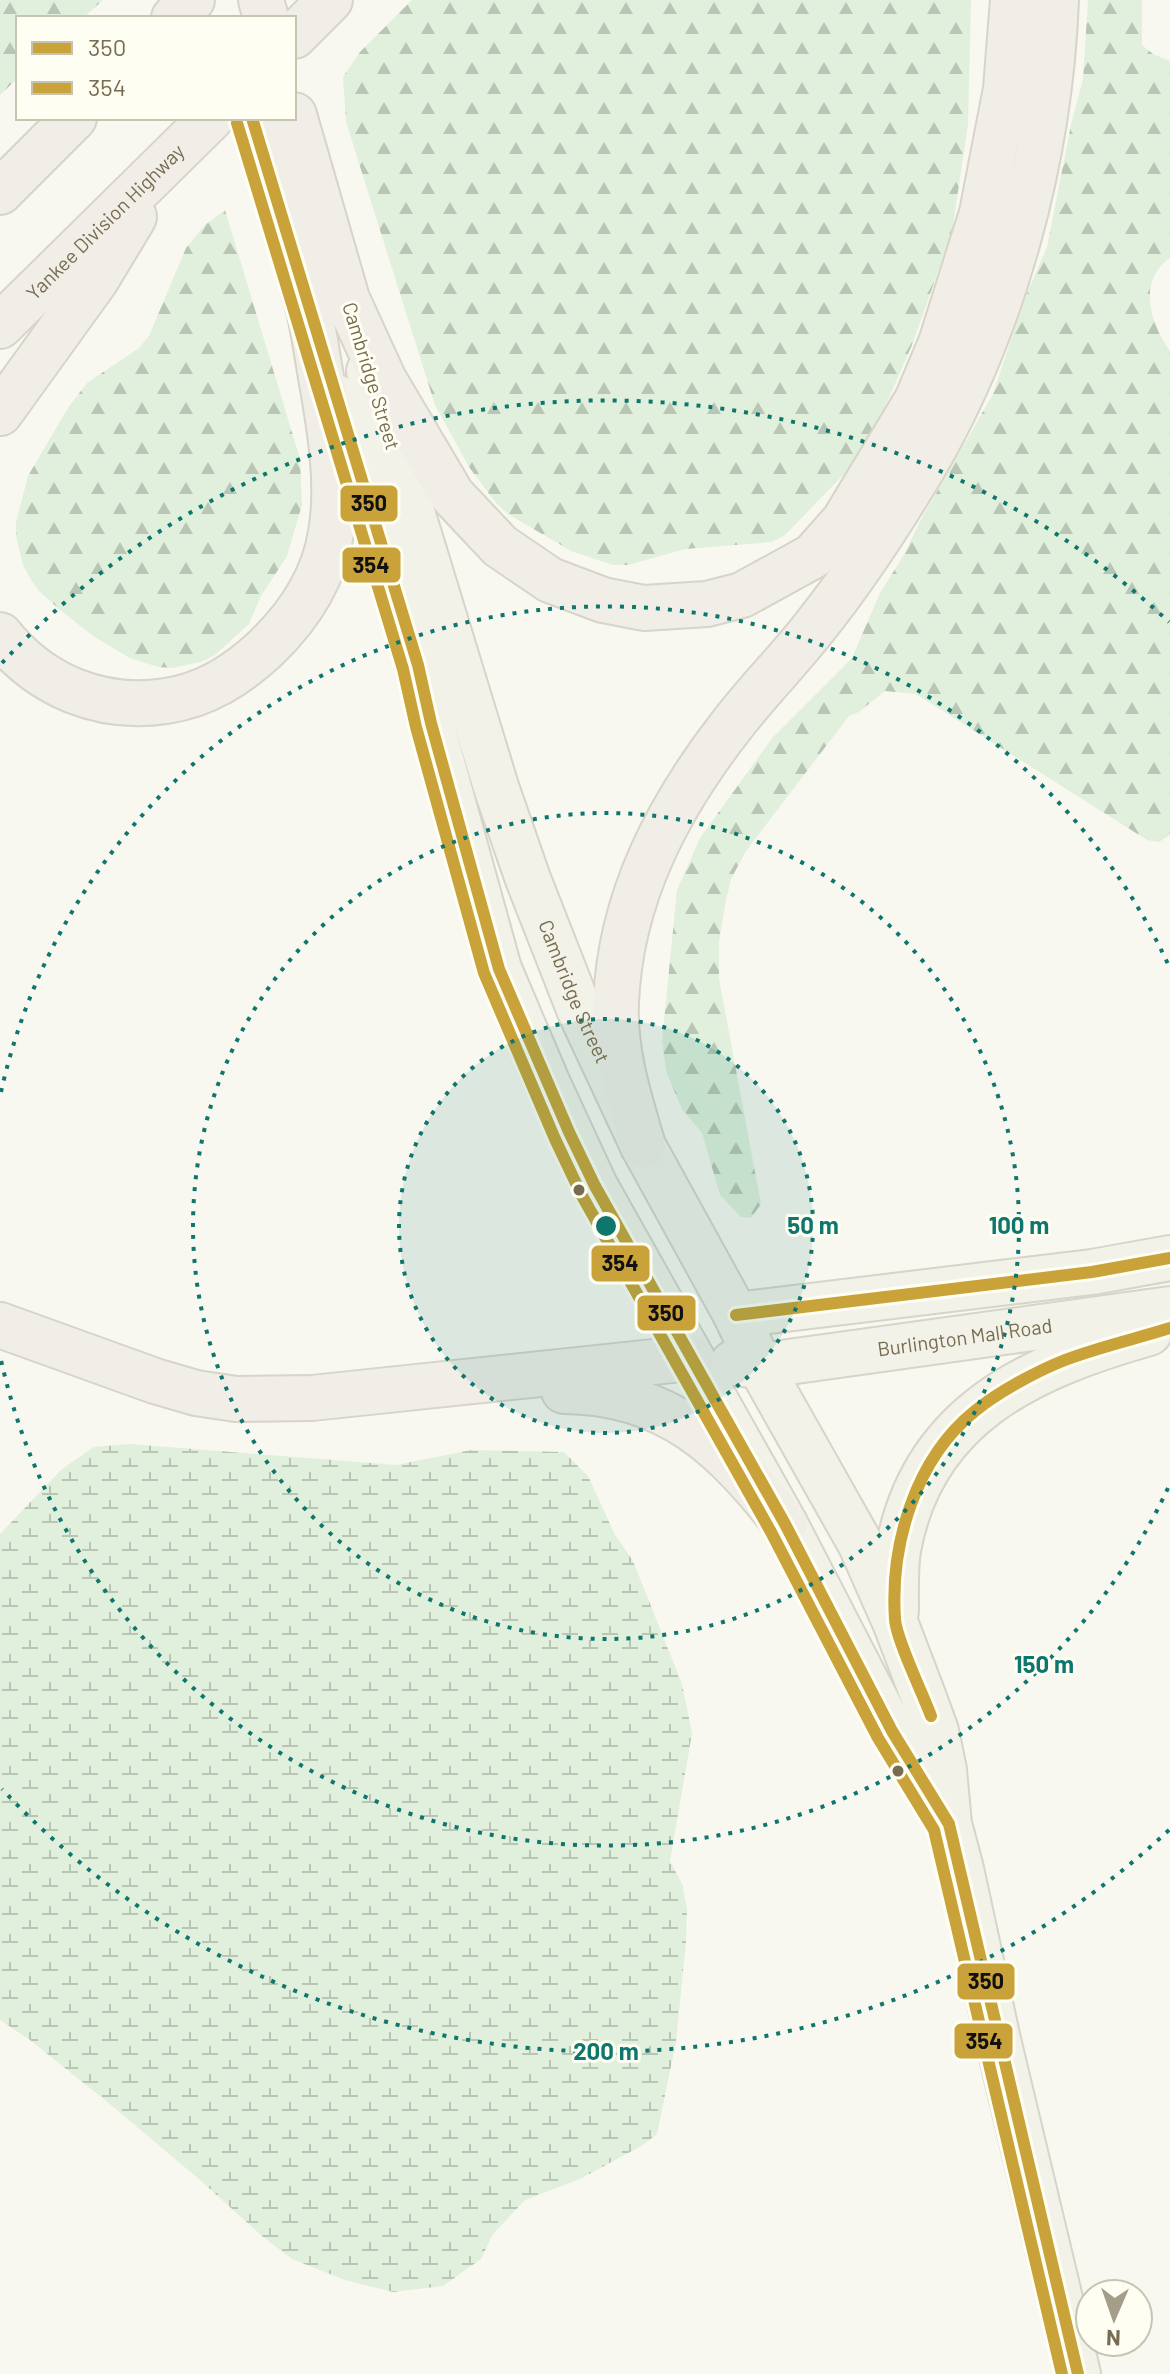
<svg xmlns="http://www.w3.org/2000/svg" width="1170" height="2374" viewBox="0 0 1170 2374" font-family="Barlow,sans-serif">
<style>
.forest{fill:url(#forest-firs)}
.wetland{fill:url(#wetland-marsh)}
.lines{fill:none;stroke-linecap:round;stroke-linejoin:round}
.major-casing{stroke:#d7d4c9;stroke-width:48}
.highway-casing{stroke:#d7d4c9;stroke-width:48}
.major{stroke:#f2f2e8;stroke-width:44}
.highway{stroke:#f1eee8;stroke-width:44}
.bus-1-casing{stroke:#fefef3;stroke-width:18}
.bus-2-casing{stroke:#fefef3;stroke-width:18}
.bus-1{stroke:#c9a33a;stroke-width:12}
.bus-2{stroke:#c9a33a;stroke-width:12}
.ring{fill:none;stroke:#0f766e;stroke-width:4;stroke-dasharray:4 8}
.bus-dot{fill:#776c50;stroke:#fefef3;stroke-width:3}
.labels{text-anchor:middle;stroke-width:6;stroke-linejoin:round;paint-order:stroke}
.street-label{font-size:20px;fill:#776c50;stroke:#fefef3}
.centre{fill:#0f766e;stroke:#fefef3;stroke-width:4}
.ring-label{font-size:24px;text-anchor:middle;font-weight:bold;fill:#0f766e;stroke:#fefef3;stroke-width:6;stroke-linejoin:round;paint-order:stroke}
.line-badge{stroke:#fefef3;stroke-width:3}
.pale-badge-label{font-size:22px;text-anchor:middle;font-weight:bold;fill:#111}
</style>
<defs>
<pattern id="forest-firs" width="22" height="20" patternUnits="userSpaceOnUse" patternTransform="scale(2)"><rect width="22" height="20" fill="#e0f0dc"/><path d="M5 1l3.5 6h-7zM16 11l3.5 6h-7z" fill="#bac6b5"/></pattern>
<pattern id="wetland-marsh" width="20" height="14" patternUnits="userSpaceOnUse" patternTransform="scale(2)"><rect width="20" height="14" fill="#e0f0dc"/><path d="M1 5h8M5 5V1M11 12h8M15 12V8" fill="none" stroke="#bac6b5"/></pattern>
</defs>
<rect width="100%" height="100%" fill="#f8f8f0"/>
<path class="forest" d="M0,0H103L83,18H18V78L0,95Z
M412,0H971L968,124L952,232L912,345L875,430L850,468L785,535L772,542L685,549L628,565H613L571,551L508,514L496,503L469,467L435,405L346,122L343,77L360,52Z
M1088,0H1142V45L1153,54L1170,61V258C1137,280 1150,324 1170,351V835L1159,842L1147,840L916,694L885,691L859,712L849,716L746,851L731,879L726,900L719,941V979L761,1204L751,1218L741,1217L720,1195L702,1133L682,1109L666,1071L662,1041L677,890L700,838L773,737L852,658L880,593L905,553L919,523L993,394L1025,298L1047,247L1071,125L1083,79Z
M225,210L300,459L302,505L287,556L261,596L249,624L215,655L201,662L172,668L158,667L130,658L93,636L59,609L38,590L30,578L23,565L16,536V522L28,476L68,408L87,383L139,348L149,336L186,248L205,225Z"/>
<path class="wetland" d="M130,1444L396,1465L471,1450L564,1452L588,1476L615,1535L633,1561L682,1684L692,1733L670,1861L682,1884L687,1909L686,1942L676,2042L657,2134L643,2145L580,2179L525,2200L493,2234L481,2259L443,2286L393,2292L345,2280L292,2259L262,2236L200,2180L111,2105L30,2040L0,2020V1534L62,1469L94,1447Z"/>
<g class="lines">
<g class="major-casing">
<g id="major">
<path id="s1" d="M369,371L497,790L528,879L579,1009L643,1146L736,1315L760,1366L861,1545L895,1622L924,1698L936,1731L944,1770L949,1824L961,1869L998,2040L1078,2374"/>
<path d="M336,397L418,665L431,723L499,969L547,1082L595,1186L785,1524L892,1731L943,1815"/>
<path d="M736,1315L1092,1272L1170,1258"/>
<path id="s2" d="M733,1363L760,1366L1170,1309"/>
<path d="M896,1611C896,1592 895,1570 898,1550C922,1415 1029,1367 1149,1333"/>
</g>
</g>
<g class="highway-casing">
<g id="highway">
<path d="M261,0L266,18"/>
<path d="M174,18L192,0"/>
<path d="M294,36L330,0"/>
<path d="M294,115L347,299L384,380L452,495L500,546L550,580L603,600L644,608L707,604L742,595L813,556L844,521L917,400L941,343L982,213L1006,89L1013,0"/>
<path d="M0,192L74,118"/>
<path id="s3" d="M0,326L211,118"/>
<path d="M0,413L96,280L134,217"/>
<path d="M0,635C41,686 101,711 166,701C206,695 237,675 266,648C298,617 324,578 331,533C339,486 331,435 323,388C318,362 315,336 309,310C292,246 271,182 252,118"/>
<path d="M643,1146C629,1098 614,1053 616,1003C620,898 668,807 731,726C757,692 787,662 813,629C854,578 890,523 924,466C1004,329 1050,158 1056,0"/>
<path d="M0,1325L155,1381L196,1393L236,1399L312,1398L691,1358"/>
<path d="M564,1391C669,1392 724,1446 785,1524"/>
</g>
</g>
<use href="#major" class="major"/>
<use href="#highway" class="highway"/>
<g class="bus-1-casing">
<path id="bus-1" d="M252,118L418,665L431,723L499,969L569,1132L595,1186L785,1524L892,1731L949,1824L1078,2374
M736,1315L1092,1272L1170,1258
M931,1716C923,1694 896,1639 895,1619C890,1545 915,1459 975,1411C998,1392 1037,1371 1065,1360C1099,1347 1135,1339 1170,1328"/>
</g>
<g class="bus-2-casing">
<path id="bus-2" d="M237,123L403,669L416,727L484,973L555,1139L581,1194L771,1532L878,1738L934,1830L1062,2374"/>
</g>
<use href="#bus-1" class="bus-1"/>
<use href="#bus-2" class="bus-2"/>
</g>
<circle cx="606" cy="1226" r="207" fill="#0f766e" fill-opacity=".12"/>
<g class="ring">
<circle cx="606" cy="1226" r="207"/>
<circle cx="606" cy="1226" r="413"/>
<path d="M1168 1488A620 620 0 0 1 1 1360M1 1092A620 620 0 0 1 1168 964"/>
<path d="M1169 1830A826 826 0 0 1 2 1789M2 663A826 826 0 0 1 1169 622"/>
</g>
<g class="bus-dot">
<circle cx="579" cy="1190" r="7"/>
<circle cx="898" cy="1771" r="7"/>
</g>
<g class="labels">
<g class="street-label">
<text dy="7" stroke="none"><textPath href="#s3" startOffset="148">Yankee Division Highway</textPath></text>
<text transform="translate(371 376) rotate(73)" y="7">Cambridge Street</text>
<text dy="7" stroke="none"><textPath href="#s1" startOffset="654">Cambridge Street</textPath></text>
<text dy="7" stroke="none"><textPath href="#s2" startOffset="234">Burlington Mall Road</textPath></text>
</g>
</g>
<circle cx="606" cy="1226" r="12" class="centre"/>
<g class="ring-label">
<text x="813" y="1234">50 m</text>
<text x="1019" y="1234">100 m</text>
<text x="1044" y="1673">150 m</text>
<text x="606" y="2060">200 m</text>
</g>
<g class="line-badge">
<rect x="339" y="484" width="60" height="39" rx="8" fill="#c9a33a"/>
<rect x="341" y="546" width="61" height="38" rx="8" fill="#c9a33a"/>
<rect x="590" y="1244" width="61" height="39" rx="8" fill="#c9a33a"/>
<rect x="636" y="1294" width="61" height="38" rx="8" fill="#c9a33a"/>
<rect x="956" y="1962" width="60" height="39" rx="8" fill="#c9a33a"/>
<rect x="953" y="2022" width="61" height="38" rx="8" fill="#c9a33a"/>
</g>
<g class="pale-badge-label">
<text x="369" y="511">350</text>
<text x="371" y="573">354</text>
<text x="620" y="1271">354</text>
<text x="666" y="1321">350</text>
<text x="986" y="1989">350</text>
<text x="984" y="2049">354</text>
</g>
<rect x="16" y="16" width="280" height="104" fill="#fefef3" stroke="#c8c4b2" stroke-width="2"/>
<rect x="32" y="42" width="40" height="12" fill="#c9a33a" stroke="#c8c4b2" stroke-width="2"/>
<text x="88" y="56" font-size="24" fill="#776c50">350</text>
<rect x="32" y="82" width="40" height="12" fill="#c9a33a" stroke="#c8c4b2" stroke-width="2"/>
<text x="88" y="96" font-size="24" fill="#776c50">354</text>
<g transform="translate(1114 2318) rotate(182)"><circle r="38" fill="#fefef3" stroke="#c8c4b2" stroke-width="2"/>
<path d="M0-6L14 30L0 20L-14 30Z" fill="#a49d88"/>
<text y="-12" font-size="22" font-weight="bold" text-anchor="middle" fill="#776c50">N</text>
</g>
</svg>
